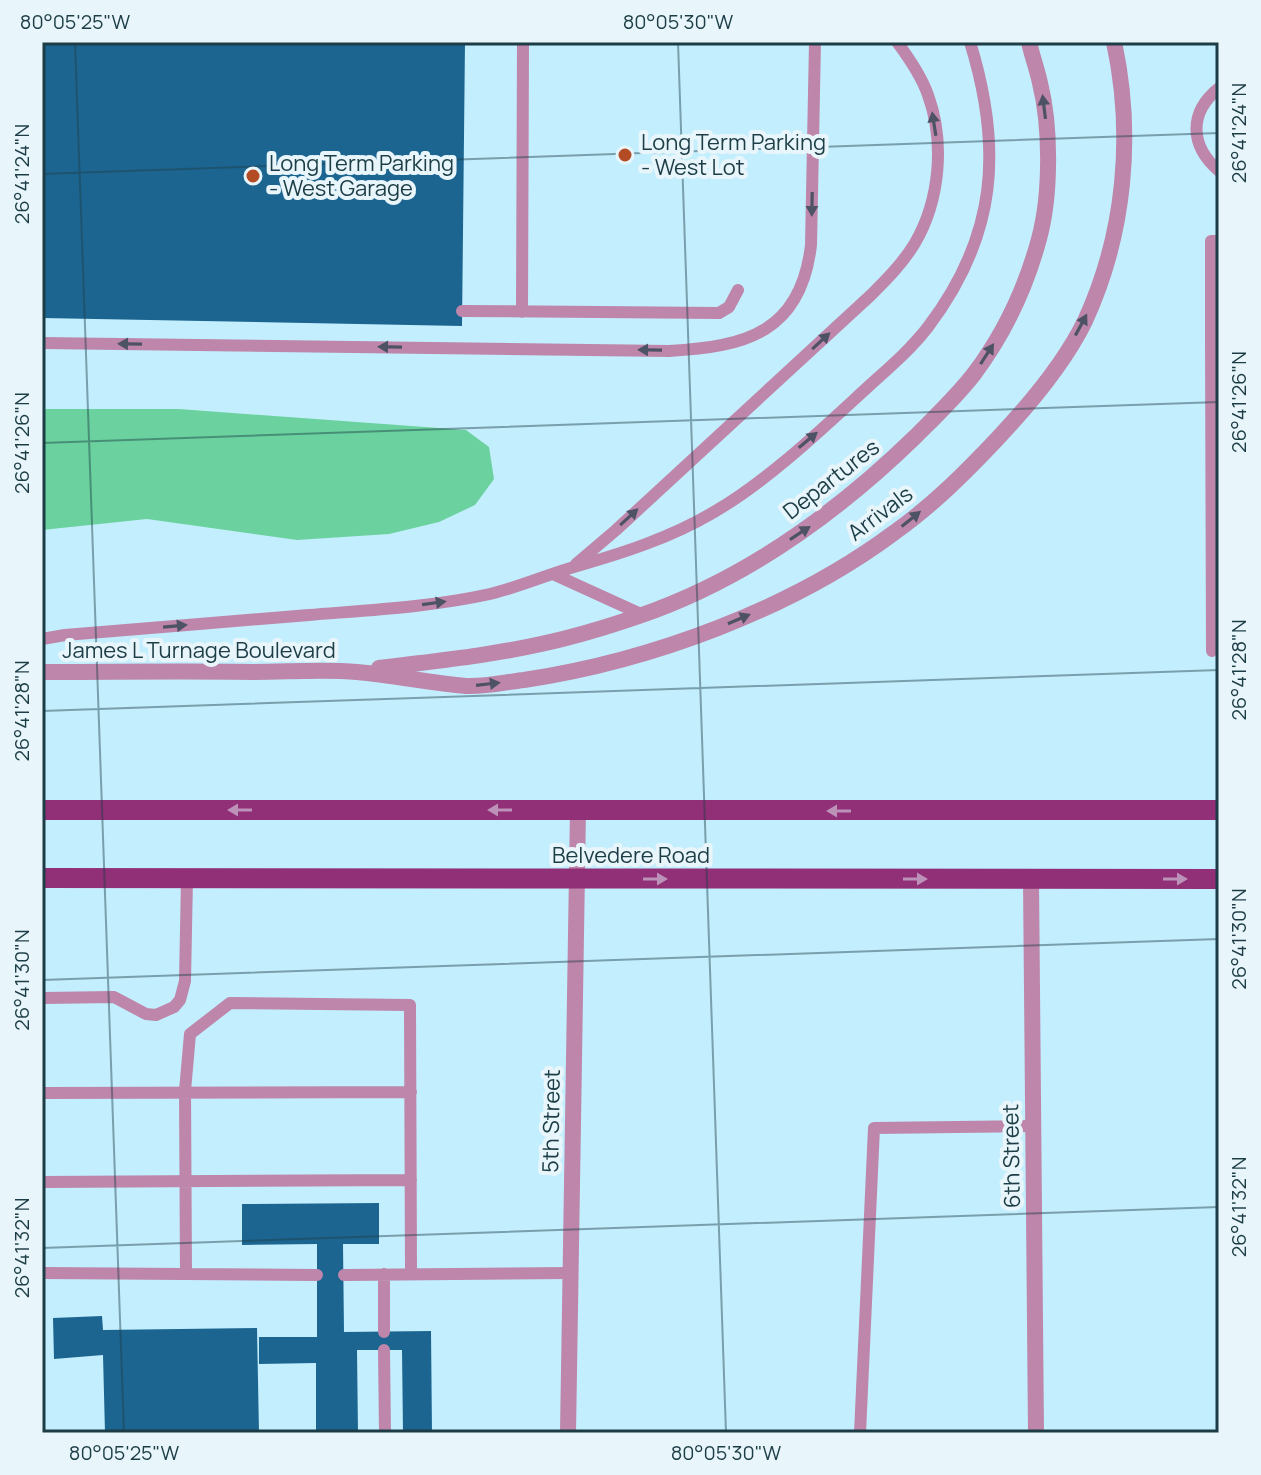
<svg xmlns="http://www.w3.org/2000/svg" width="1261" height="1475" viewBox="0 0 1261 1475" font-family="Manrope,sans-serif">
<style>
.water{fill:#6bd29f}
.building{fill:#1d6591}
.lines{fill:none;stroke-linecap:round;stroke-linejoin:round}
.service{stroke:#bd86aa;stroke-width:12}
.minor{stroke:#bd86aa;stroke-width:16}
.tertiary{stroke:#bd86aa;stroke-width:16}
.primary{stroke:#912f77;stroke-width:20}
.oneway{fill:#4d5364}
.oneway2{fill:#bc92b9}
.ticks{fill:none;stroke:#1d3d46;stroke-width:2;stroke-opacity:0.45}
.poi-dot{fill:#b34c25;stroke:#e8f6fb;stroke-width:3}
.labels{text-anchor:middle;stroke-width:8;stroke-linejoin:round;paint-order:stroke}
.poi-label{font-size:22px;fill:#1d3d46;stroke:#e8f6fb;text-anchor:start}
.street-label{font-size:22px;fill:#1d3d46;stroke:#e8f6fb}
.neatline{fill:none;stroke:#1d3d46;stroke-width:3}
.ticks-label{font-size:20px;text-anchor:middle;fill:#1d3d46}
</style>
<rect width="100%" height="100%" fill="#c3eefd"/>
<path class="water" d="M42,409H179L466,430L489,447L494,479L475,505L439,522L389,534L297,540L147,519L42,530Z"/>
<path class="building" d="M42,42H465L462,326L42,318Z
M379,1203V1244H343L344,1332L431,1331L432,1433H403L402,1350H357L358,1433H316V1363L259,1364V1337H317V1244L242,1245V1204Z
M102,1316L103,1330L257,1328L259,1433H105L103,1355L54,1359L53,1318Z"/>
<g class="lines">
<path class="service" d="M1219,88C1188,113 1190,146 1219,171
M462,311L719,313L729,307L738,290
M522,312L523,42
M1211,336V241H1219
M42,343L669,351C746,347 801,332 811,245L815,42
M576,564L616,530L871,295C887,279 903,263 915,243C940,200 945,142 928,95C921,75 909,58 897,42
M553,574L643,615
M42,639L65,635C146,628 228,622 309,615C370,610 431,607 490,594C519,587 546,575 574,567C623,553 670,538 714,512C769,480 823,428 870,385C890,367 911,349 928,327C997,236 1003,149 970,42
M1212,651L1211,336H1219
M42,998L114,997L146,1014L156,1015L174,1007L180,1000L185,981L187,878
M42,1093L411,1092
M42,1182L411,1180
M42,1273L317,1275
M186,1274L185,1091L190,1034L230,1003L410,1005L411,1274
M344,1275L570,1273
M384,1332V1274
M384,1350L385,1433
M860,1433L874,1128L1033,1126"/>
<path class="minor" d="M1031,879L1036,1433
M568,1433L578,810"/>
<path class="tertiary" d="M379,668C433,661 488,656 541,644C574,637 607,627 639,616C744,580 838,512 916,436C936,416 957,396 974,374C1004,334 1026,287 1039,239C1051,195 1051,127 1040,83C1037,69 1032,56 1029,42
M42,672C113,672 184,671 254,672C288,672 323,669 357,672C393,675 430,683 466,686C485,687 506,682 524,680C651,661 792,609 895,532C933,505 966,472 998,438C1030,404 1064,364 1085,321C1125,234 1134,135 1114,42"/>
<path class="primary" d="M42,810H1219
M42,878L1219,879"/>
</g>
<defs><path id="oneway-solid" d="M-6-.8H1V-3.2L6.5 0L1 3.2V.8H-6Z" transform="scale(2)"/></defs>
<g class="oneway">
<use href="#oneway-solid" transform="translate(1044 107) rotate(-97)"/>
<use href="#oneway-solid" transform="translate(934 124) rotate(-99)"/>
<use href="#oneway-solid" transform="translate(812 204) rotate(91)"/>
<use href="#oneway-solid" transform="translate(1081 325) rotate(-62)"/>
<use href="#oneway-solid" transform="translate(821 341) rotate(-43)"/>
<use href="#oneway-solid" transform="translate(130 344) rotate(-179)"/>
<use href="#oneway-solid" transform="translate(390 347) rotate(-179)"/>
<use href="#oneway-solid" transform="translate(650 350) rotate(-179)"/>
<use href="#oneway-solid" transform="translate(987 354) rotate(-57)"/>
<use href="#oneway-solid" transform="translate(808 440) rotate(-40)"/>
<use href="#oneway-solid" transform="translate(629 517) rotate(-43)"/>
<use href="#oneway-solid" transform="translate(911 519) rotate(-39)"/>
<use href="#oneway-solid" transform="translate(800 533) rotate(-33)"/>
<use href="#oneway-solid" transform="translate(434 603) rotate(-8)"/>
<use href="#oneway-solid" transform="translate(739 619) rotate(-23)"/>
<use href="#oneway-solid" transform="translate(175 626) rotate(-5)"/>
<use href="#oneway-solid" transform="translate(488 684) rotate(-7)"/>
</g>
<g class="oneway2">
<use href="#oneway-solid" transform="translate(240 810) rotate(-180)"/>
<use href="#oneway-solid" transform="translate(500 810) rotate(-180)"/>
<use href="#oneway-solid" transform="translate(839 811) rotate(-180)"/>
<use href="#oneway-solid" transform="translate(655 879)"/>
<use href="#oneway-solid" transform="translate(915 879)"/>
<use href="#oneway-solid" transform="translate(1175 879)"/>
</g>
<path class="ticks" d="M75,42L124,1433M678,42L726,1433M42,174L1219,133M42,443L1219,402M42,711L1219,670M42,980L1219,939M42,1248L1219,1207"/>
<g class="poi-dot">
<circle cx="625" cy="155" r="8"/>
<circle cx="253" cy="176" r="8"/>
</g>
<g class="labels">
<g class="poi-label">
<text x="641" y="150">Long Term Parking<tspan x="641" dy="25">- West Lot</tspan></text>
<text x="269" y="171">Long Term Parking<tspan x="269" dy="25">- West Garage</tspan></text>
</g>
<g class="street-label">
<text transform="translate(831 479) rotate(-38)" y="8">Departures</text>
<text transform="translate(880 513) rotate(-37)" y="8">Arrivals</text>
<text x="199" y="658">James L Turnage Boulevard</text>
<text x="631" y="863">Belvedere Road</text>
<text transform="translate(551 1121) rotate(-89)" y="8">5th Street</text>
<text transform="translate(1011 1156) rotate(-91)" y="8">6th Street</text>
</g>
</g>
<rect width="1261" height="1475" fill="none" stroke="#e8f6fb" stroke-width="88"/>
<rect x="44" y="44" width="1173" height="1387" class="neatline"/>
<g class="ticks-label">
<text x="75" y="29">80°05'25"W</text>
<text x="678" y="29">80°05'30"W</text>
<text transform="translate(1239 133) rotate(-90)" y="7">26°41'24"N</text>
<text transform="translate(22 174) rotate(-90)" y="7">26°41'24"N</text>
<text transform="translate(1239 402) rotate(-90)" y="7">26°41'26"N</text>
<text transform="translate(22 443) rotate(-90)" y="7">26°41'26"N</text>
<text transform="translate(1239 670) rotate(-90)" y="7">26°41'28"N</text>
<text transform="translate(22 711) rotate(-90)" y="7">26°41'28"N</text>
<text transform="translate(1239 939) rotate(-90)" y="7">26°41'30"N</text>
<text transform="translate(22 980) rotate(-90)" y="7">26°41'30"N</text>
<text transform="translate(1239 1207) rotate(-90)" y="7">26°41'32"N</text>
<text transform="translate(22 1248) rotate(-90)" y="7">26°41'32"N</text>
<text x="124" y="1460">80°05'25"W</text>
<text x="726" y="1460">80°05'30"W</text>
</g>
</svg>
